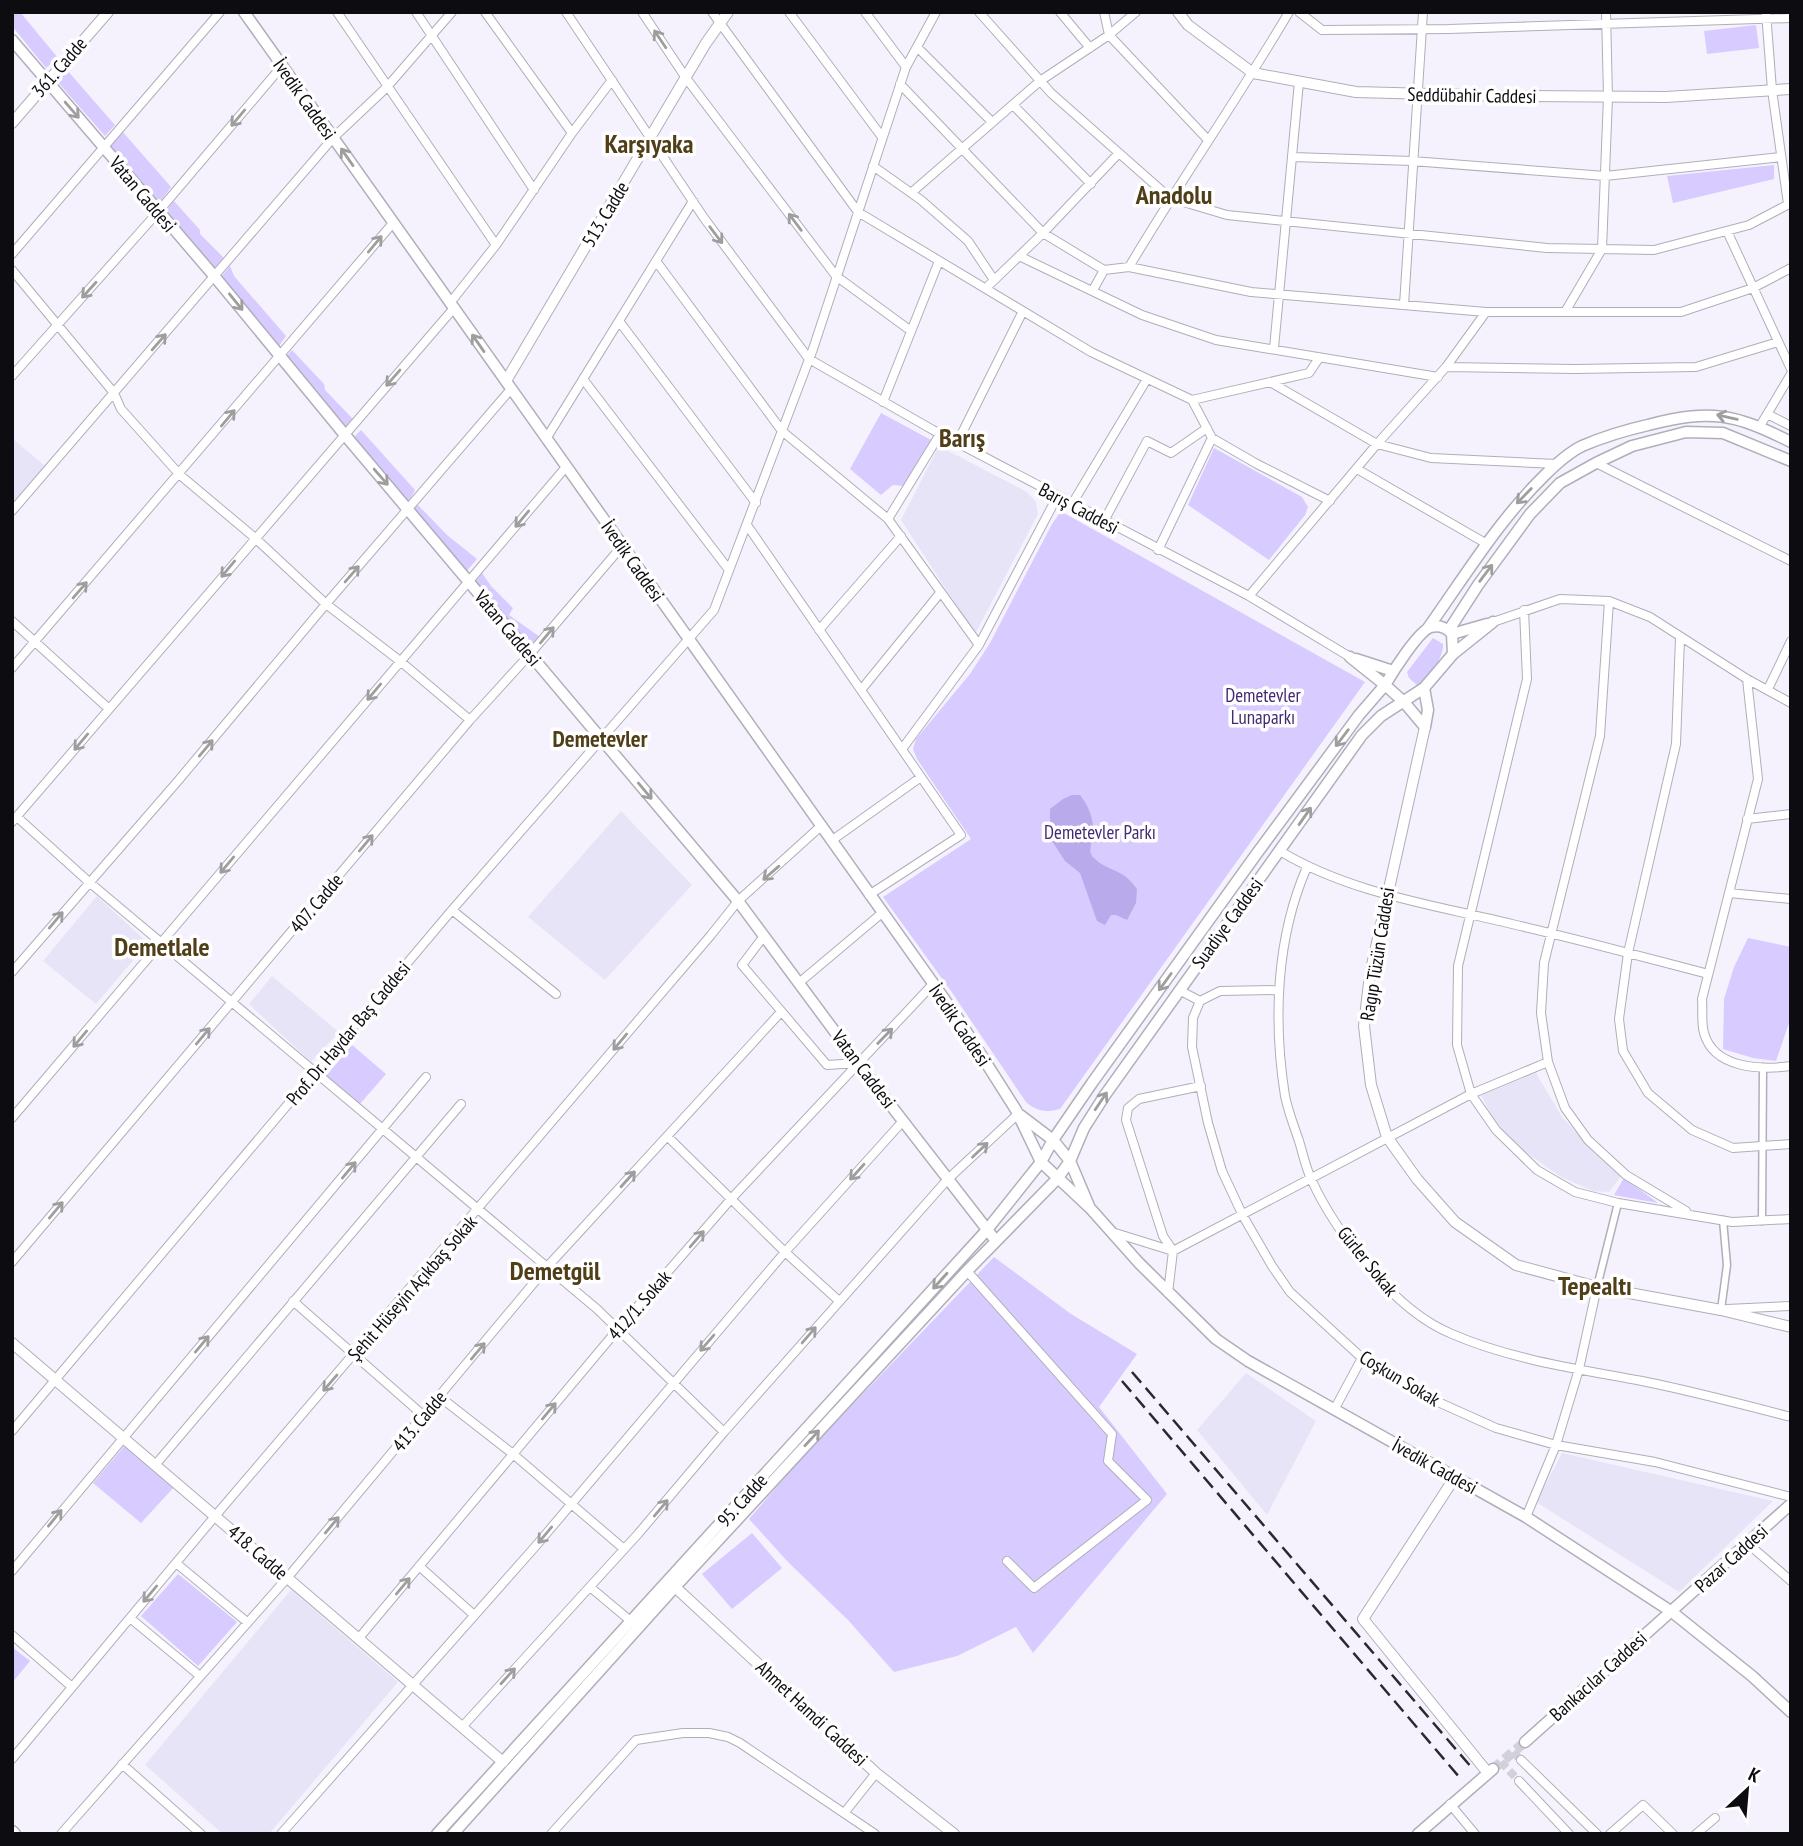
<svg xmlns="http://www.w3.org/2000/svg" width="1803" height="1846" viewBox="0 0 1803 1846" font-family="'PT Sans Narrow',sans-serif">
<style>
.built{fill:#e8e4f8}
.green{fill:#d7cbff}
.water{fill:#b9aaeb}
.lines{fill:none;stroke-linecap:round;stroke-linejoin:round}
.minor-tunnel{stroke:#d2d0da;stroke-width:8;stroke-dasharray:8 4;stroke-linecap:butt}
.secondary-tunnel{stroke:#d2d0da;stroke-width:10;stroke-dasharray:10 5;stroke-linecap:butt}
.pedestrian-casing{stroke:#b0aeb9;stroke-width:9}
.minor-casing{stroke:#b0aeb9;stroke-width:10}
.tertiary-casing{stroke:#b0aeb9;stroke-width:12}
.secondary-casing{stroke:#b0aeb9;stroke-width:13}
.primary-casing{stroke:#b0aeb9;stroke-width:15}
.pedestrian{stroke:#fff;stroke-width:6}
.minor{stroke:#fff;stroke-width:8}
.tertiary{stroke:#fff;stroke-width:10}
.secondary{stroke:#fff;stroke-width:10}
.primary{stroke:#fff;stroke-width:12}
.rail{stroke:#2b292e;stroke-width:2.5;stroke-dasharray:14 7;stroke-linecap:butt}
.oneway{stroke:#9e9e9f}
.labels{text-anchor:middle;stroke-width:7;stroke-linejoin:round;paint-order:stroke}
.street-label{font-size:19px;fill:#0d0c10;stroke:#fff}
.park-label{font-size:19px;fill:#432a74;stroke:#fff}
.quarter-label{font-size:23px;font-weight:bold;fill:#4f3e17;stroke:#fff}
.district-label{font-size:26px;font-weight:bold;fill:#4f3e17;stroke:#fff}
</style>
<rect width="100%" height="100%" fill="#f5f2fe"/>
<path class="built" d="M12,438L45,466L12,503Z
M939,446L1027,492L1036,502L1038,514L975,634L901,520Z
M621,811L692,885L605,980L528,917Z
M97,896L148,943L96,1004L43,961Z
M272,976L339,1032L311,1062L249,1004Z
M1536,1073L1562,1117L1599,1157L1621,1176L1609,1192L1593,1191L1561,1177L1524,1151L1494,1121L1481,1095Z
M1246,1373L1316,1421L1267,1515L1197,1430Z
M1562,1453L1773,1501L1679,1592L1536,1502Z
M291,1590L398,1682L269,1834H223L145,1765Z"/>
<path class="green" d="M12,12H20L58,58L46,68L12,26Z
M1756,25L1759,48L1707,54L1704,31Z
M66,69L115,125L105,136L56,80Z
M122,131L171,187L158,205L109,145Z
M1774,165V179L1673,203L1667,176Z
M174,201L200,230V234L224,258L213,270L165,212Z
M230,266L234,276L286,336L279,346L221,277Z
M292,350L324,384L325,390L353,419L344,430L287,356Z
M881,413L931,440L903,486L893,485L881,495L850,469Z
M361,430L415,490L408,503L352,439Z
M1214,448L1302,497L1308,507L1305,515L1269,560L1188,505Z
M416,503L447,535L477,559L465,573L413,509Z
M1062,512L1365,682L1060,1109C1047,1113 1036,1111 1026,1102L951,991L883,897L971,839L917,759L913,749L916,739L970,674L990,643L1052,524L1059,514Z
M482,573L491,586L513,608L509,615L540,637L531,648L473,584Z
M1433,638L1443,644C1444,656 1429,680 1417,685L1409,678L1407,672Z
M1748,938L1791,947V1017L1776,1061L1753,1058L1723,1049L1724,999L1734,967Z
M352,1045L386,1074L359,1105L326,1076Z
M1624,1178L1658,1203L1614,1195Z
M994,1257L1071,1314L1137,1354L1099,1407L1167,1494L1033,1653L1016,1627L957,1656L894,1672L848,1620L787,1561L749,1519L806,1453Z
M126,1444L175,1486L141,1523L93,1483Z
M752,1533L782,1568L732,1609L702,1574Z
M178,1574L237,1622L198,1666L141,1616Z
M12,1647L30,1661L12,1683Z"/>
<path class="water" d="M1072,795H1080C1089,806 1092,817 1094,830C1095,839 1086,849 1093,857C1107,872 1122,867 1137,889L1136,903L1127,920L1116,915H1111L1105,925L1097,921L1080,873L1065,861L1050,838V809L1063,799Z"/>
<g class="lines">
<path class="minor-tunnel" d="M1513,1752L1521,1760
M1501,1762L1519,1781"/>
<path class="secondary-tunnel" d="M1493,1769L1525,1742"/>
<g class="pedestrian-casing">
<path id="pedestrian" d="M1762,1221L1763,1067
M1597,1287L1618,1203
M1721,1310L1727,1265L1723,1220"/>
</g>
<g class="minor-casing">
<path id="minor" d="M337,12L496,245
M416,12L534,190
M485,12L572,133
M566,12L704,218L809,359L933,430L1249,596L1350,657
M642,12L686,78L836,276L911,331
M712,12L858,212L1091,352L1192,400L1309,373L1319,358
M789,12L882,137
M865,12L906,67
M979,12L1051,93L1170,198L1227,215L1547,248L1602,249L1608,97L1606,12
M1060,12L1090,48
M1104,12L1109,35L1208,140
M1299,12L1322,30L1449,29L1791,18
M1766,12L1772,90L1788,204
M917,47L991,121
M900,84L1043,233L1104,270
M1013,105L1091,184
M1293,157L1412,161L1605,176L1781,157
M873,166L921,200L968,241L994,280
M911,193L1040,81L1109,35L1136,12
M1727,231L1791,369
M12,254L220,12
M1019,256L1142,315L1216,340L1438,377
M656,261L782,431L888,519L979,645
M1129,267L1251,292L1486,312
M12,270L114,393L121,409L180,475L255,538L326,604L400,661L470,720
M1104,270L1129,267C1180,181 1238,99 1289,12
M986,288L1043,233L1119,153
M1093,290L1104,270
M450,303L496,245L572,133L612,80
M1404,305L1423,12
M1565,312H1681L1753,288L1791,268
M619,321L756,503
M1274,348L1299,82
M1446,367L1575,369L1696,367L1778,342
M12,376L158,212L282,66
M583,379L729,570
M1270,382L1377,444L1431,458L1557,464
M1192,400L1212,438L1257,464L1330,501
M883,402L939,261
M1767,414L1791,426
M1760,426L1791,374
M546,439L693,201
M957,443L1023,311
M1596,463L1791,561
M1357,469L1487,544
M1072,504L1147,379
M12,511L333,138L387,87L452,12
M888,519L940,434
M1104,521L1147,441L1171,453L1207,428
M747,525L961,835L869,895
M1158,550L1212,438
M1249,596L1377,444L1446,367L1486,312H1565L1602,249L1654,250L1749,225L1791,203
M1609,601L1600,736L1544,963L1541,1013L1548,1062L1565,1108L1588,1140L1626,1175L1686,1211
M1524,610L1527,679L1458,966L1457,1045L1471,1094L1496,1130L1537,1170L1575,1192L1618,1203L1732,1222L1791,1219
M12,621L109,709
M1493,622L1560,599L1609,601L1650,617L1747,679L1791,703
M819,630L901,536
M1680,638L1676,744L1628,953L1619,1019L1623,1051L1648,1093L1692,1130L1733,1148L1791,1144
M12,668L393,223
M1747,679L1758,779L1702,999C1703,1009 1701,1022 1704,1033C1714,1069 1761,1070 1791,1066
M1768,689L1791,641
M861,690L940,593
M902,749L979,645L1057,497
M17,817L89,882L597,1309L724,1432
M1747,819L1791,814
M12,822L454,308
M831,841L921,777
M1280,851C1349,893 1434,905 1512,924C1578,939 1643,957 1708,974
M1307,867C1276,938 1273,1020 1285,1096C1288,1111 1294,1126 1299,1141C1303,1154 1306,1169 1312,1181C1326,1211 1346,1240 1367,1265C1390,1293 1418,1320 1452,1334C1512,1360 1579,1369 1642,1381C1692,1391 1741,1404 1791,1417
M1729,893L1791,899
M452,910L556,994
M764,936L742,965L827,1065L858,1063
M12,972L177,782L326,604L511,389
M800,982L882,913
M1179,990L1200,1001
M1200,1001L1193,1018L1192,1047L1208,1123L1222,1171L1243,1216L1272,1266L1290,1292L1362,1358L1438,1402L1496,1428L1556,1445L1655,1462L1791,1497
M1200,1001L1220,991L1279,990
M12,1118L566,467
M667,1136L785,1252L839,1301
M1112,1232L1173,1251L1471,1094L1548,1062
M12,1262L470,720L530,654L622,546
M967,1271L1112,1434L1108,1461L1147,1500L1034,1588L1007,1561
M1168,1293L1173,1251L1163,1236L1126,1120L1128,1108L1139,1099L1201,1086
M293,1301L424,1416
M1727,1309L1791,1306
M440,1397L513,1454L624,1549
M1334,1410L1362,1358
M12,1431L452,910L714,610L813,349L906,67L936,12
M156,1464L461,1104
M1526,1517L1556,1445L1579,1369L1597,1287
M1746,1542L1791,1581
M176,1563L247,1622
M419,1566L474,1615
M12,1571L426,1077
M590,1587L633,1623
M130,1618L200,1676
M12,1635L72,1687
M359,1638L618,1329L731,1199L933,984
M462,1727L638,1534L724,1432L947,1180L1018,1114
M12,1759L216,1515L711,935L738,901L821,826
M1521,1760L1597,1834
M122,1764L201,1834
M1519,1781L1569,1834
M1450,1804L1475,1834
M845,1812L876,1773
M61,1834L288,1577L547,1267L781,1012
M281,1834L534,1548L785,1252L903,1121
M551,1834L636,1740L683,1733H709L728,1737L740,1743L875,1834
M1610,1834L1643,1805L1673,1834
M1696,1834L1715,1818"/>
</g>
<g class="tertiary-casing">
<path id="tertiary" d="M1178,12L1188,25L1253,73L1356,92L1504,96L1666,97L1791,89
M12,123L108,12
M506,381L706,43L728,12
M1425,727L1370,974L1364,1026L1371,1085L1387,1137L1417,1179L1455,1222L1516,1265L1597,1287L1721,1310L1791,1327
M12,1343L503,1762
M1455,1477L1363,1619L1488,1773
M675,1587L876,1773L954,1834"/>
</g>
<g class="secondary-casing">
<path id="secondary" d="M244,12L957,1017L1016,1110L1041,1162L1090,1208L1139,1263L1216,1339L1248,1361L1526,1517L1672,1612L1752,1676L1791,1712
M12,40L215,277L345,435L738,901L858,1063L996,1241
M1428,628C1465,576 1499,520 1544,476C1555,465 1568,453 1582,446C1603,437 1626,430 1648,425C1711,409 1733,413 1791,442
M1449,630L1478,585L1530,514L1560,483L1596,463L1632,446L1686,432L1723,433L1791,461
M1452,634L1487,624
M1453,654L1493,622
M1356,659L1393,671
M1424,688L1428,710L1425,727
M1020,1115L1053,1140L1070,1161L1089,1206
M1525,1742L1791,1504
M437,1834L986,1231L1041,1162L1053,1140L1092,1083L1255,856L1359,715L1385,685L1350,657
M453,1834L675,1587L967,1271L1057,1179L1070,1161L1084,1128L1105,1095L1362,735L1381,716L1424,688L1453,654L1452,634C1447,628 1439,625 1431,627C1419,630 1392,673 1385,685L1404,702L1425,727
M1418,1834L1493,1769"/>
</g>
<g class="primary-casing">
<path id="primary" d="M12,1832L14,1834"/>
</g>
<use href="#pedestrian" class="pedestrian"/>
<use href="#minor" class="minor"/>
<use href="#tertiary" class="tertiary"/>
<use href="#secondary" class="secondary"/>
<use href="#primary" class="primary"/>
<path class="rail" d="M1132,1372L1472,1768
M1122,1381L1460,1778"/>
</g>
<defs><path id="oneway-shaft" d="M-6 0H5M1.5-3L5.5 0L1.5 3" fill="none" stroke-width="1.6" stroke-linecap="round" stroke-linejoin="round" transform="scale(1.75)"/></defs>
<g class="oneway">
<use href="#oneway-shaft" transform="translate(660 39) rotate(-124)"/>
<use href="#oneway-shaft" transform="translate(72 110) rotate(49)"/>
<use href="#oneway-shaft" transform="translate(238 118) rotate(130)"/>
<use href="#oneway-shaft" transform="translate(347 157) rotate(-125)"/>
<use href="#oneway-shaft" transform="translate(795 222) rotate(-127)"/>
<use href="#oneway-shaft" transform="translate(716 235) rotate(53)"/>
<use href="#oneway-shaft" transform="translate(375 244) rotate(-50)"/>
<use href="#oneway-shaft" transform="translate(89 290) rotate(132)"/>
<use href="#oneway-shaft" transform="translate(236 302) rotate(51)"/>
<use href="#oneway-shaft" transform="translate(159 342) rotate(-49)"/>
<use href="#oneway-shaft" transform="translate(478 343) rotate(-125)"/>
<use href="#oneway-shaft" transform="translate(393 378) rotate(131)"/>
<use href="#oneway-shaft" transform="translate(1727 417) rotate(-167)"/>
<use href="#oneway-shaft" transform="translate(228 418) rotate(-50)"/>
<use href="#oneway-shaft" transform="translate(381 477) rotate(49)"/>
<use href="#oneway-shaft" transform="translate(1524 496) rotate(134)"/>
<use href="#oneway-shaft" transform="translate(522 519) rotate(130)"/>
<use href="#oneway-shaft" transform="translate(228 569) rotate(130)"/>
<use href="#oneway-shaft" transform="translate(1486 573) rotate(-53)"/>
<use href="#oneway-shaft" transform="translate(352 574) rotate(-49)"/>
<use href="#oneway-shaft" transform="translate(80 590) rotate(-49)"/>
<use href="#oneway-shaft" transform="translate(547 635) rotate(-50)"/>
<use href="#oneway-shaft" transform="translate(374 692) rotate(130)"/>
<use href="#oneway-shaft" transform="translate(1342 738) rotate(127)"/>
<use href="#oneway-shaft" transform="translate(81 742) rotate(130)"/>
<use href="#oneway-shaft" transform="translate(206 748) rotate(-50)"/>
<use href="#oneway-shaft" transform="translate(645 791) rotate(50)"/>
<use href="#oneway-shaft" transform="translate(1305 816) rotate(-55)"/>
<use href="#oneway-shaft" transform="translate(366 843) rotate(-50)"/>
<use href="#oneway-shaft" transform="translate(227 865) rotate(130)"/>
<use href="#oneway-shaft" transform="translate(771 873) rotate(139)"/>
<use href="#oneway-shaft" transform="translate(56 920) rotate(-50)"/>
<use href="#oneway-shaft" transform="translate(1165 982) rotate(126)"/>
<use href="#oneway-shaft" transform="translate(203 1036) rotate(-50)"/>
<use href="#oneway-shaft" transform="translate(885 1036) rotate(-46)"/>
<use href="#oneway-shaft" transform="translate(80 1039) rotate(130)"/>
<use href="#oneway-shaft" transform="translate(620 1042) rotate(130)"/>
<use href="#oneway-shaft" transform="translate(1101 1101) rotate(-56)"/>
<use href="#oneway-shaft" transform="translate(980 1150) rotate(-43)"/>
<use href="#oneway-shaft" transform="translate(349 1170) rotate(-50)"/>
<use href="#oneway-shaft" transform="translate(857 1172) rotate(132)"/>
<use href="#oneway-shaft" transform="translate(628 1179) rotate(-48)"/>
<use href="#oneway-shaft" transform="translate(56 1210) rotate(-50)"/>
<use href="#oneway-shaft" transform="translate(697 1239) rotate(-49)"/>
<use href="#oneway-shaft" transform="translate(940 1281) rotate(132)"/>
<use href="#oneway-shaft" transform="translate(809 1335) rotate(-49)"/>
<use href="#oneway-shaft" transform="translate(707 1343) rotate(131)"/>
<use href="#oneway-shaft" transform="translate(202 1344) rotate(-50)"/>
<use href="#oneway-shaft" transform="translate(478 1351) rotate(-50)"/>
<use href="#oneway-shaft" transform="translate(330 1383) rotate(131)"/>
<use href="#oneway-shaft" transform="translate(549 1411) rotate(-50)"/>
<use href="#oneway-shaft" transform="translate(812 1438) rotate(-47)"/>
<use href="#oneway-shaft" transform="translate(661 1508) rotate(-50)"/>
<use href="#oneway-shaft" transform="translate(55 1518) rotate(-51)"/>
<use href="#oneway-shaft" transform="translate(332 1525) rotate(-50)"/>
<use href="#oneway-shaft" transform="translate(545 1535) rotate(130)"/>
<use href="#oneway-shaft" transform="translate(403 1586) rotate(-50)"/>
<use href="#oneway-shaft" transform="translate(150 1594) rotate(130)"/>
<use href="#oneway-shaft" transform="translate(508 1676) rotate(-48)"/>
</g>
<g class="labels">
<g class="street-label">
<text transform="translate(59 67) rotate(-49)" y="7">361. Cadde</text>
<text transform="translate(1472 95) rotate(1)" y="7">Seddübahir Caddesi</text>
<text transform="translate(305 99) rotate(55)" y="7">İvedik Caddesi</text>
<text transform="translate(143 194) rotate(50)" y="7">Vatan Caddesi</text>
<text transform="translate(605 214) rotate(-59)" y="7">513. Cadde</text>
<text transform="translate(1079 508) rotate(28)" y="7">Barış Caddesi</text>
<text transform="translate(633 561) rotate(55)" y="7">İvedik Caddesi</text>
<text transform="translate(508 628) rotate(50)" y="7">Vatan Caddesi</text>
<text transform="translate(316 903) rotate(-50)" y="7">407. Cadde</text>
<text transform="translate(1227 923) rotate(-54)" y="7">Suadiye Caddesi</text>
<text transform="translate(1377 954) rotate(-81)" y="7">Ragıp Tüzün Caddesi</text>
<text transform="translate(960 1025) rotate(56)" y="7">İvedik Caddesi</text>
<text transform="translate(348 1033) rotate(-50)" y="7">Prof. Dr. Haydar Baş Caddesi</text>
<text transform="translate(864 1069) rotate(53)" y="7">Vatan Caddesi</text>
<text transform="translate(1368 1261) rotate(51)" y="7">Gürler Sokak</text>
<text transform="translate(412 1288) rotate(-49)" y="7">Şehit Hüseyin Açıkbaş Sokak</text>
<text transform="translate(639 1305) rotate(-49)" y="7">412/1. Sokak</text>
<text transform="translate(1400 1378) rotate(31)" y="7">Coşkun Sokak</text>
<text transform="translate(419 1421) rotate(-50)" y="7">413. Cadde</text>
<text transform="translate(1435 1466) rotate(29)" y="7">İvedik Caddesi</text>
<text transform="translate(742 1500) rotate(-48)" y="7">95. Cadde</text>
<text transform="translate(258 1552) rotate(41)" y="7">418. Cadde</text>
<text transform="translate(1731 1558) rotate(-42)" y="7">Pazar Caddesi</text>
<text transform="translate(1598 1676) rotate(-42)" y="7">Bankacılar Caddesi</text>
<text transform="translate(812 1713) rotate(43)" y="7">Ahmet Hamdi Caddesi</text>
</g>
<g class="park-label">
<text x="1263" y="702">Demetevler<tspan x="1263" dy="22">Lunaparkı</tspan></text>
<text x="1100" y="839">Demetevler Parkı</text>
</g>
<g class="quarter-label">
<text x="600" y="747">Demetevler</text>
</g>
<g class="district-label">
<text x="649" y="153">Karşıyaka</text>
<text x="1174" y="204">Anadolu</text>
<text x="962" y="447">Barış</text>
<text x="162" y="956">Demetlale</text>
<text x="555" y="1280">Demetgül</text>
<text x="1595" y="1295">Tepealtı</text>
</g>
</g>
<rect width="1803" height="1846" fill="none" stroke="#0d0c10" stroke-width="28"/>
<g transform="translate(1747 1790) rotate(26)" stroke="#ffffff" stroke-width="5" paint-order="stroke">
<path d="M0-5L12 26L0 18L-12 26Z" fill="#0d0c10"/>
<text y="-10" font-size="19" font-weight="bold" text-anchor="middle" fill="#0d0c10">K</text>
</g>
</svg>
